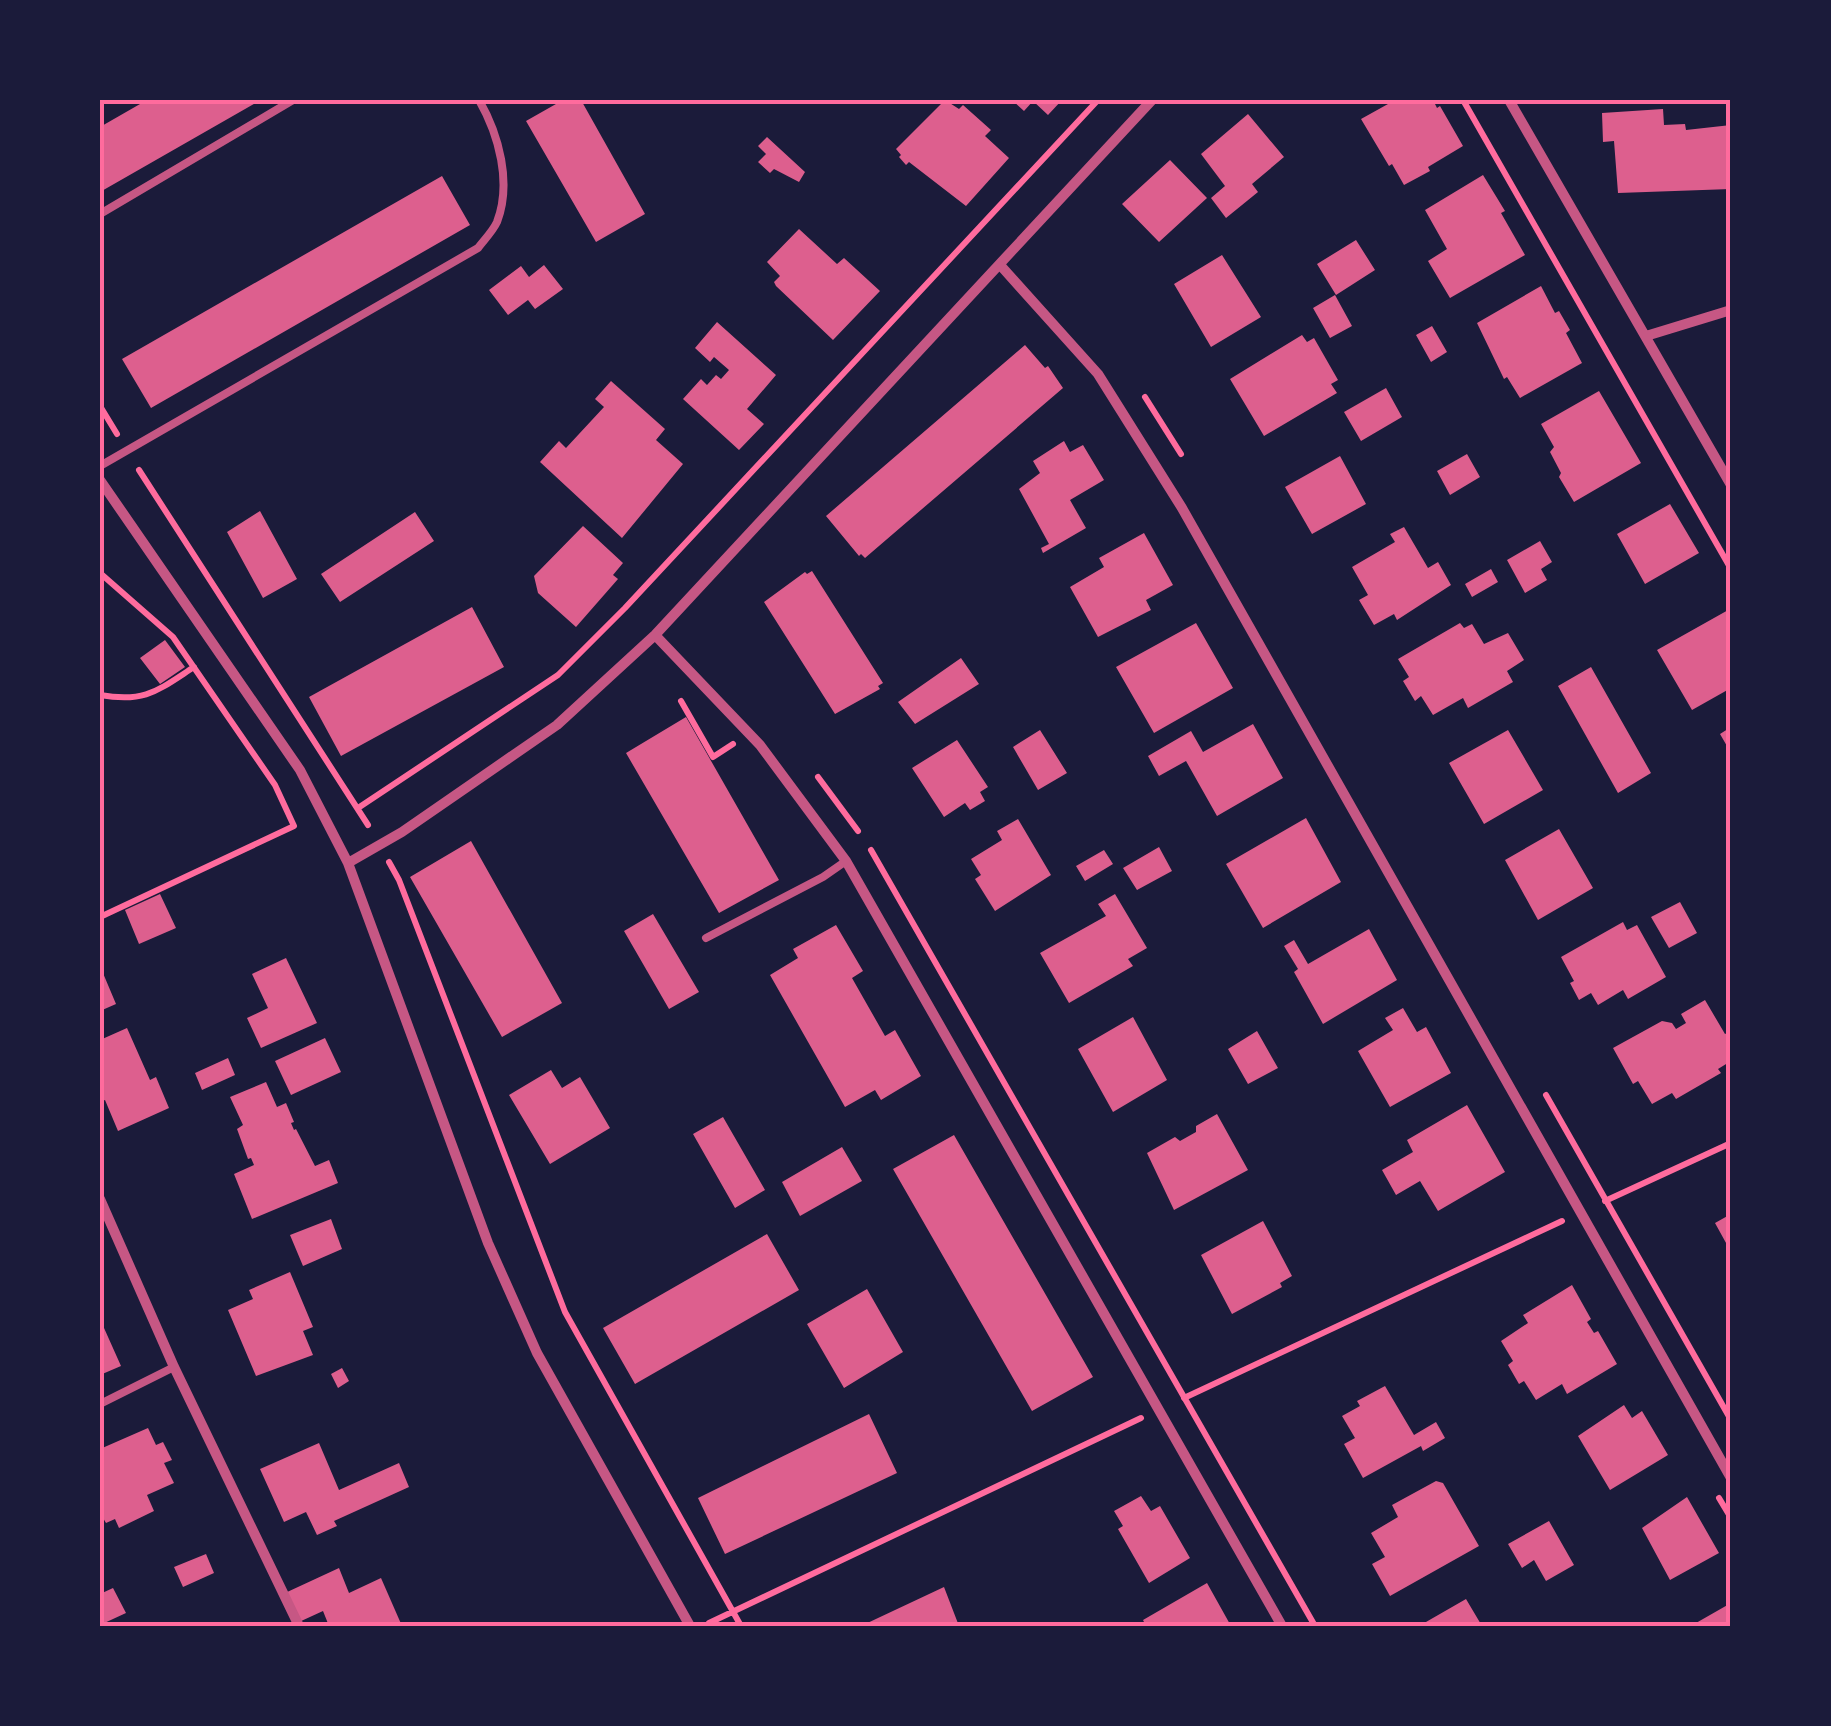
<svg xmlns="http://www.w3.org/2000/svg" width="1831" height="1726" viewBox="0 0 1831 1726" font-family="'Noto Sans',sans-serif">
<style>
.building{fill:#dd5f8e}
.lines{fill:none;stroke-linecap:round;stroke-linejoin:round}
.path{stroke:#ff6b9d;stroke-width:6}
.service{stroke:#c65784;stroke-width:8}
.minor{stroke:#c65784;stroke-width:10}
.neatline{fill:none;stroke:#ff6b9d;stroke-width:4}
</style>
<rect width="100%" height="100%" fill="#1b1b3a"/>
<path class="building" d="M147,100H261L100,192V127Z
M563,100H581L645,214L596,242L526,121Z
M945,100L959,109L963,105L991,130L985,136L1009,158L966,206L909,162L906,165L899,157L901,155L896,149Z
M1012,100H1062L1048,115L1033,101L1024,111Z
M1386,100H1433L1437,108L1440,106L1463,146L1428,167L1430,171L1404,185L1392,164L1389,166L1361,119L1388,104Z
M1663,109L1664,125L1685,124L1686,130L1731,125V189L1618,193L1614,141L1603,142L1602,113Z
M1248,114L1284,157L1252,184L1258,192L1226,218L1211,198L1225,186L1201,154Z
M767,137L805,172L799,182L774,169L770,173L758,162L766,154L758,146Z
M1170,160L1207,198L1159,242L1122,204Z
M1483,175L1505,211L1501,213L1525,255L1450,298L1428,261L1447,249L1425,210Z
M442,176L470,225L151,408L122,359Z
M799,229L837,264L844,258L880,291L833,340L776,286L774,282L780,276L767,262Z
M1356,240L1375,270L1336,295L1317,264Z
M1222,255L1261,317L1211,347L1174,284Z
M544,265L563,289L535,309L528,300L508,315L489,290L521,266L529,277Z
M1541,286L1555,313L1559,311L1570,330L1566,333L1582,363L1520,398L1507,377L1504,379L1477,323Z
M1335,295L1352,326L1330,338L1313,308Z
M717,322L776,375L747,409L764,424L739,450L683,399L701,379L707,385L716,375L721,379L729,370L714,357L710,362L695,348Z
M1432,326L1447,352L1431,362L1416,335Z
M1302,335L1307,342L1314,338L1338,380L1331,384L1337,393L1264,436L1230,379Z
M1025,345L1045,368L1048,366L1063,388L865,558L861,554L859,556L826,516Z
M611,381L665,429L656,440L683,464L622,538L540,462L559,441L566,448L604,407L595,399Z
M1386,388L1402,417L1361,441L1344,412Z
M1599,391L1641,463L1574,502L1559,477L1561,473L1550,452L1554,447L1541,424Z
M1064,441L1070,452L1083,445L1104,480L1070,500L1086,528L1043,553L1041,548L1049,544L1019,489L1040,473L1033,461Z
M1467,454L1480,477L1450,495L1437,471Z
M1340,456L1366,504L1312,534L1285,487Z
M1670,504L1699,553L1645,584L1617,534Z
M260,511L297,579L263,598L227,532Z
M415,512L434,541L340,602L321,574Z
M583,526L623,563L613,575L618,579L576,627L538,593L534,576Z
M1404,527L1428,568L1438,562L1451,585L1397,620L1394,614L1374,625L1359,600L1368,595L1352,567L1395,542L1390,534Z
M1144,533L1173,585L1146,600L1151,610L1098,637L1070,587L1104,567L1099,558Z
M1540,541L1552,562L1541,569L1547,580L1525,593L1507,560Z
M1491,569L1498,582L1472,597L1465,584Z
M812,571L883,683L878,686L880,689L835,714L764,602L805,572L807,574Z
M472,607L504,667L341,756L309,697Z
M1730,609L1731,688L1692,710L1657,650Z
M1196,623L1233,688L1154,733L1116,667Z
M1460,623L1464,628L1472,624L1484,644L1508,633L1524,660L1507,671L1513,682L1468,708L1463,698L1433,715L1421,696L1415,701L1403,681L1409,677L1398,659Z
M165,640L185,667L160,684L140,658Z
M961,658L979,684L915,724L898,702Z
M1591,667L1651,773L1618,793L1558,686Z
M686,717L779,880L719,913L626,753Z
M1253,724L1283,778L1217,816L1186,761L1159,776L1148,756L1191,731L1203,752Z
M1731,727V753L1720,734Z
M1040,730L1067,773L1038,790L1013,747Z
M1508,730L1543,790L1484,824L1449,763Z
M957,740L988,787L980,792L985,801L970,810L965,803L944,817L912,768Z
M1306,818L1341,882L1263,928L1226,864Z
M1018,819L1051,875L995,911L975,879L981,875L971,859L1002,840L997,831Z
M1559,829L1593,888L1538,920L1505,860Z
M471,841L562,1003L502,1037L410,877Z
M1159,847L1172,871L1137,890L1123,868Z
M1104,850L1113,864L1085,881L1076,866Z
M160,894L176,928L139,944L125,910Z
M1115,894L1147,948L1128,959L1133,966L1069,1003L1040,953L1106,916L1098,904Z
M1680,902L1697,933L1669,948L1651,917Z
M653,914L699,992L669,1009L624,931Z
M1623,922L1627,930L1637,925L1666,977L1628,999L1623,990L1598,1005L1591,993L1579,1000L1570,983L1574,981L1561,957Z
M836,925L863,971L852,978L885,1036L895,1030L921,1076L881,1100L875,1090L845,1107L770,975L798,958L793,949Z
M1369,929L1397,980L1323,1024L1294,972L1298,969L1284,946L1294,940L1308,964Z
M286,958L317,1023L261,1048L247,1018L268,1008L252,974Z
M100,966L116,1004L100,1011Z
M1705,1000L1725,1034L1731,1031V1061L1718,1069L1721,1073L1676,1099L1672,1093L1652,1104L1638,1081L1633,1084L1613,1048L1662,1021L1672,1023L1676,1029L1686,1023L1681,1014Z
M1403,1008L1417,1032L1426,1027L1451,1073L1390,1107L1358,1051L1393,1030L1385,1018Z
M1133,1017L1167,1080L1113,1112L1078,1049Z
M127,1028L150,1080L156,1077L169,1108L118,1131L105,1100L100,1102V1040Z
M1257,1031L1278,1068L1248,1084L1228,1049Z
M325,1038L341,1072L291,1095L275,1061Z
M228,1058L235,1075L202,1090L195,1073Z
M551,1070L562,1088L580,1077L610,1128L550,1164L509,1095Z
M266,1082L277,1107L286,1103L294,1122L291,1123L294,1130L296,1129L315,1166L329,1160L338,1183L252,1219L234,1174L254,1165L251,1158L248,1159L237,1129L243,1125L230,1097Z
M1467,1105L1505,1172L1438,1211L1420,1181L1396,1195L1382,1170L1413,1152L1407,1140Z
M1217,1114L1248,1170L1174,1210L1147,1153L1175,1137L1180,1141L1196,1132V1126Z
M723,1117L765,1190L735,1208L693,1134Z
M954,1135L1093,1377L1032,1411L893,1169Z
M842,1147L862,1181L800,1216L782,1182Z
M1731,1214V1252L1715,1223Z
M331,1219L342,1249L303,1266L290,1235Z
M1263,1221L1292,1276L1280,1283L1282,1287L1232,1314L1201,1255Z
M767,1234L799,1290L635,1384L603,1328Z
M290,1272L313,1327L303,1331L313,1355L256,1376L228,1310L253,1299L249,1290Z
M1572,1285L1591,1319L1587,1322L1594,1333L1598,1331L1617,1364L1567,1394L1562,1384L1536,1400L1524,1381L1519,1384L1508,1365L1513,1361L1501,1341L1528,1323L1523,1315Z
M867,1289L903,1352L844,1388L807,1324Z
M100,1319L121,1366L100,1375Z
M342,1368L349,1381L338,1388L331,1374Z
M1385,1386L1414,1435L1436,1422L1445,1438L1423,1451L1421,1446L1363,1478L1344,1444L1355,1438L1342,1416L1360,1406L1357,1401Z
M1624,1405L1632,1418L1642,1411L1668,1455L1610,1490L1578,1436Z
M869,1414L897,1473L725,1554L698,1498Z
M148,1428L156,1445L163,1442L172,1460L164,1463L174,1483L147,1495L154,1511L119,1528L115,1519L106,1523L100,1513V1449Z
M319,1443L339,1490L399,1463L409,1487L334,1521L337,1526L317,1535L306,1512L284,1522L260,1469Z
M1436,1481L1443,1483L1479,1546L1390,1596L1372,1564L1385,1557L1371,1533L1398,1517L1392,1505Z
M1141,1496L1151,1511L1160,1506L1190,1558L1149,1583L1118,1529L1123,1526L1114,1511Z
M1687,1497L1719,1553L1670,1580L1642,1528Z
M1549,1521L1574,1565L1546,1581L1534,1560L1522,1568L1508,1544Z
M206,1554L214,1573L183,1587L174,1567Z
M339,1568L349,1593L381,1578L402,1626H329L323,1611L299,1622L285,1593Z
M1207,1583L1231,1626H1146L1143,1620Z
M944,1587L959,1626H861Z
M113,1588L126,1613L100,1625V1594Z
M1466,1599L1482,1626H1419Z
M1731,1603V1626H1698L1696,1623Z"/>
<g class="lines">
<path class="path" d="M1463,100L1731,569
M1145,397L1181,454
M100,406L117,434
M139,470L368,825
M100,573L173,637L275,785L294,826L100,917
M100,695C145,703 157,691 194,667
M681,701L713,757L733,744
M818,777L858,831
M358,808L558,675L625,608L1098,100
M871,850L1315,1626
M389,862L399,880L565,1312L741,1626
M1546,1095L1731,1420
M1605,1201L1731,1143
M1184,1398L1562,1221
M1719,1498L1731,1518
M709,1623L1141,1418"/>
<path class="service" d="M100,214L293,100
M100,466L478,248C484,240 493,231 497,222C512,183 499,135 479,100
M706,938L823,877L846,861
M100,1404L174,1367"/>
<path class="minor" d="M1509,100L1731,485
M1001,266L1098,374L1182,508L1731,1478
M1646,336L1731,310
M100,480L300,770L348,863L488,1243L537,1353L690,1626
M655,635L760,745L846,861L1282,1626
M348,863L402,832L557,725L655,635L1152,100
M100,1199L174,1367L299,1626"/>
</g>
<rect width="1831" height="1726" fill="none" stroke="#1b1b3a" stroke-width="205"/>
<rect x="102" y="102" width="1626" height="1522" class="neatline"/>
</svg>
